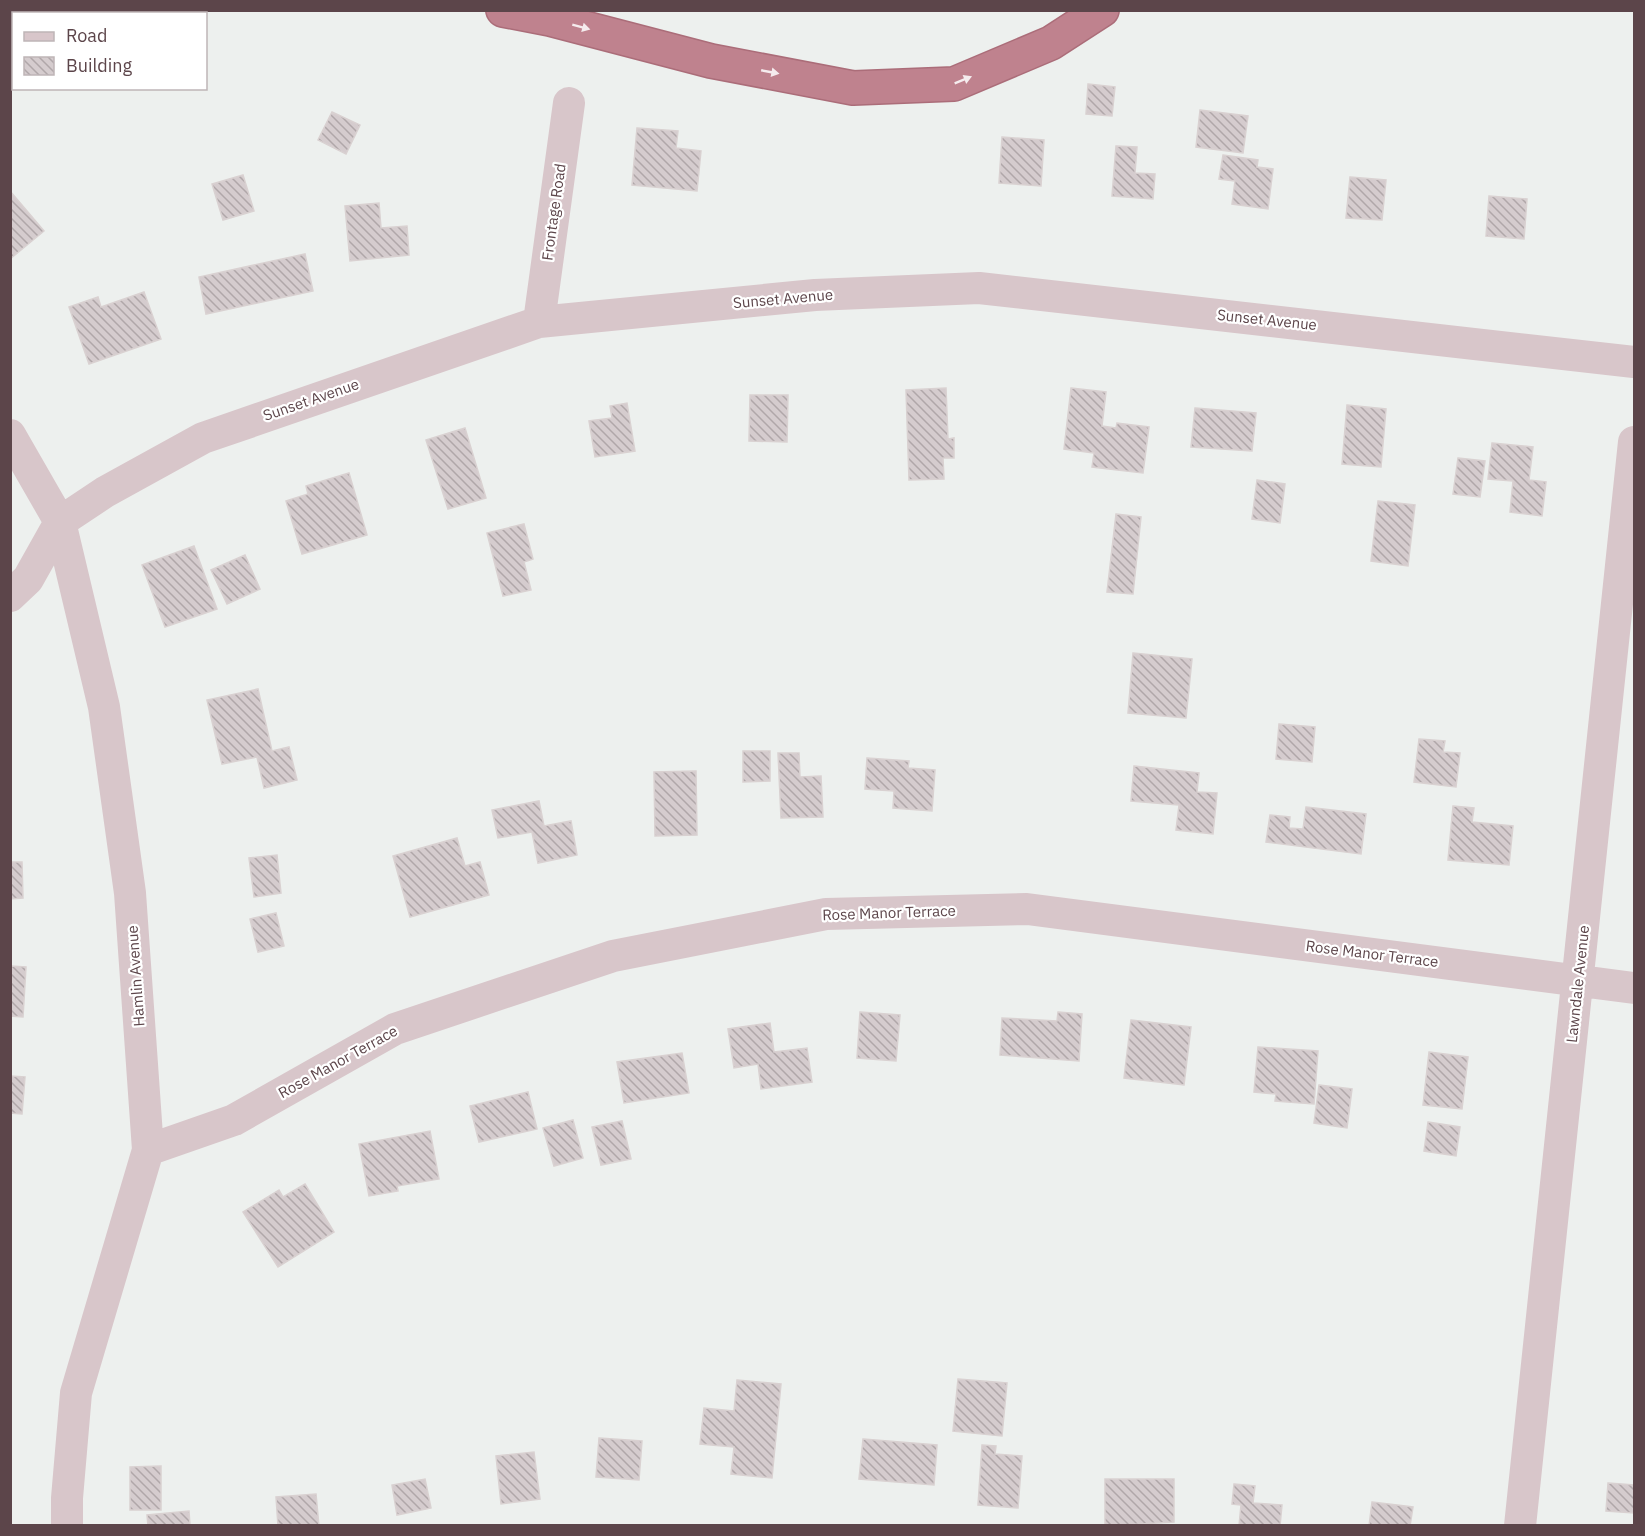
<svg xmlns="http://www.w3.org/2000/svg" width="1645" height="1536" viewBox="0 0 1645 1536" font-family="'IBM Plex Sans',sans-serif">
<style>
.building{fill:url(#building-back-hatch);stroke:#d9d1d1;stroke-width:1.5}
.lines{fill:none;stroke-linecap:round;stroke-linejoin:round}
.highway-casing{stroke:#ab6d79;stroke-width:36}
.street{stroke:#d8c6ca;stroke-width:32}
.highway{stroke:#bf828e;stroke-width:33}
.oneway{fill:#f5ecee}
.labels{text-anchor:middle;stroke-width:4.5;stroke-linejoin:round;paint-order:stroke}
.street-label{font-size:15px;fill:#5c454a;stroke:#fff}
</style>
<defs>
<pattern id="building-back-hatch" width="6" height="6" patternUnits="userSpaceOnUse" patternTransform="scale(1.5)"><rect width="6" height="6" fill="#d5ccce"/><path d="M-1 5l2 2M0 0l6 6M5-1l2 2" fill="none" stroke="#b0a7a9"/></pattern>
</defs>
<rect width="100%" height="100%" fill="#edf0ee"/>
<path class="building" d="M1088,84L1115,87L1112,116L1086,114Z
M1200,110L1248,116L1243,153L1196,147Z
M332,112L360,125L346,154L318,140Z
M637,128L678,131L676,148L701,151L697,191L632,185Z
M1002,137L1044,140L1041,186L999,183Z
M1116,146L1137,147L1135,173L1155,174L1153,199L1112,196Z
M1223,155L1258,160L1257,167L1273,169L1268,209L1232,204L1235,181L1219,179Z
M243,175L254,211L223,220L212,184Z
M1350,177L1386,180L1382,220L1346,218Z
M10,191L44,231L10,259Z
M1489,196L1527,199L1524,239L1486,236Z
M379,203L381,228L407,226L409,255L350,261L345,206Z
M305,254L313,291L206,314L199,277Z
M144,292L161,339L89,364L69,307L98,297L101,307Z
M946,388L948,439L954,438V458H943L944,479L909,480L906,390Z
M1071,388L1106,392L1102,426L1116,428L1117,423L1149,427L1143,473L1092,467L1094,453L1064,449Z
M750,395H788L787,442L749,441Z
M627,403L635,451L595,457L589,421L612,418L610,406Z
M1347,405L1386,409L1381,467L1342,464Z
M1195,408L1256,413L1252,451L1191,447Z
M465,428L486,498L448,509L426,440Z
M1492,443L1533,447L1529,480L1546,482L1542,516L1510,512L1513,481L1488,479Z
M1458,458L1485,461L1480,497L1453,494Z
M349,473L367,535L302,554L286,501L308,494L306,486Z
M1257,480L1285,484L1280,523L1252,519Z
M1378,501L1415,505L1408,566L1371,561Z
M1116,514L1141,517L1133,594L1107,592Z
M524,524L533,559L524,562L531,590L503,596L487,533Z
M194,546L217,609L165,627L142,565Z
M245,555L260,589L227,604L211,570Z
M1133,653L1192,659L1186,718L1128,713Z
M258,689L272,751L289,747L297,780L264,788L257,757L222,764L207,700Z
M1279,724L1315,727L1312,762L1276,759Z
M1419,739L1445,741L1443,752L1460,753L1456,787L1414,782Z
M743,751H770V781L743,782Z
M778,753H799L800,777L821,776L823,817L781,818Z
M867,758L909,761L908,768L935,770L932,811L893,808L894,791L865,789Z
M1134,766L1199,773L1197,792L1217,793L1213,834L1176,830L1179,805L1131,801Z
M696,771L697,835L655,836L654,772Z
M539,801L544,826L571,821L577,855L538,863L532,832L498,838L492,810Z
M1453,806L1474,808L1472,822L1513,826L1509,865L1448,860Z
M1306,807L1366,814L1361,854L1266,842L1270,815L1290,817L1289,828L1303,829Z
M457,838L465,866L480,862L489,895L410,917L393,856Z
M277,855L281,893L254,897L249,858Z
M10,862H22L23,898L10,899Z
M276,913L284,946L258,952L250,919Z
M10,966L26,967L23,1017L10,1016Z
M860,1012L900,1015L896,1061L857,1058Z
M1058,1012L1082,1014L1079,1061L1000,1055L1002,1018L1057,1021Z
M1131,1020L1191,1027L1184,1085L1124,1078Z
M770,1023L774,1052L807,1048L812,1082L761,1089L758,1064L734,1068L728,1029Z
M1258,1047L1318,1051L1314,1104L1275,1101L1276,1094L1254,1092Z
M1429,1052L1468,1057L1462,1109L1423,1105Z
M682,1053L689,1093L624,1103L617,1062Z
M10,1076L25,1077L22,1114L10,1113Z
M1319,1085L1352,1089L1347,1128L1314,1123Z
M528,1092L537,1129L479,1142L470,1106Z
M573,1120L583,1158L554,1166L543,1128Z
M622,1121L631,1159L601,1165L592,1127Z
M1428,1122L1460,1127L1456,1156L1424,1151Z
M430,1131L439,1179L397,1186L398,1191L369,1196L359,1144Z
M305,1184L334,1232L278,1267L243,1212L279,1190L283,1197Z
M958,1379L1007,1383L1002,1436L953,1431Z
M737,1380L781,1384L772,1478L731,1474L734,1447L700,1444L704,1408L734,1411Z
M599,1438L642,1441L639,1480L596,1477Z
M863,1439L937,1445L934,1485L859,1479Z
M982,1445L996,1446L995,1454L1022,1456L1018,1508L978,1505Z
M534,1452L540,1499L501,1504L496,1456Z
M161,1466V1510H130V1467Z
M425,1479L431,1508L397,1515L392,1485Z
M1105,1479H1174V1522L1105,1526Z
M1608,1483L1634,1485V1513L1606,1511Z
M1234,1484L1255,1486L1253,1503L1282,1505L1280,1526H1239L1241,1505L1232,1504Z
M316,1494L319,1526H278L276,1497Z
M1372,1502L1413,1507L1410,1526H1369Z
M189,1511L190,1526H148L147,1515Z"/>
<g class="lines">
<g class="highway-casing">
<path id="highway" d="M503,10L550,19L711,61L853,88L954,84L1051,43L1102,10
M96,14L107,10
M10,37H14"/>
</g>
<path class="street" d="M539,322L569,103
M10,435L60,522L104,707L130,893L148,1150L76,1393L67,1498V1526
M10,596L28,579L60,522L105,492L203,438L539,322L815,295L979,288L1634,362
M148,1150L234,1120L395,1029L613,956L826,914L1027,909L1634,988
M1520,1526L1634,442"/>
<use href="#highway" class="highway"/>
</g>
<defs><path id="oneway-solid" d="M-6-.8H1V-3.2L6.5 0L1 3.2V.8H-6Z" transform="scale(1.5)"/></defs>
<g class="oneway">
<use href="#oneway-solid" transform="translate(581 27) rotate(15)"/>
<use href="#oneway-solid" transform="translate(770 72) rotate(11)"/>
<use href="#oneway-solid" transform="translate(963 80) rotate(-22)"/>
</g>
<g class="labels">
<g class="street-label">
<text transform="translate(554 212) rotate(-82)" y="5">Frontage Road</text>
<text transform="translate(783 299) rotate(-5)" y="5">Sunset Avenue</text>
<text transform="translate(1267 320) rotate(6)" y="5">Sunset Avenue</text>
<text transform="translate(311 400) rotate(-19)" y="5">Sunset Avenue</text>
<text transform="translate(889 913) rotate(-2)" y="5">Rose Manor Terrace</text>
<text transform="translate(1372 954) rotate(7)" y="5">Rose Manor Terrace</text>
<text transform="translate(136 976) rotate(-94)" y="5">Hamlin Avenue</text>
<text transform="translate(1578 984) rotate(-84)" y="5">Lawndale Avenue</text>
<text transform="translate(338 1062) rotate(-29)" y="5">Rose Manor Terrace</text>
</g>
</g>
<rect width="1645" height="1536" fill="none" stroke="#5c454a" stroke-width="24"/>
<rect x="12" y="12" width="195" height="78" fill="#ffffff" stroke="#beb5b7" stroke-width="1.5"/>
<rect x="24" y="32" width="30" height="9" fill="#d8c6ca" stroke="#beb5b7" stroke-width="1.5"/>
<text x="66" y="42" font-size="18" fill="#5c454a">Road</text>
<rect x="24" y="57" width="30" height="18" fill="url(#building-back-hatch)" stroke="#beb5b7" stroke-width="1.5"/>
<text x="66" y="72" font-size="18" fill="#5c454a">Building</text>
</svg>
